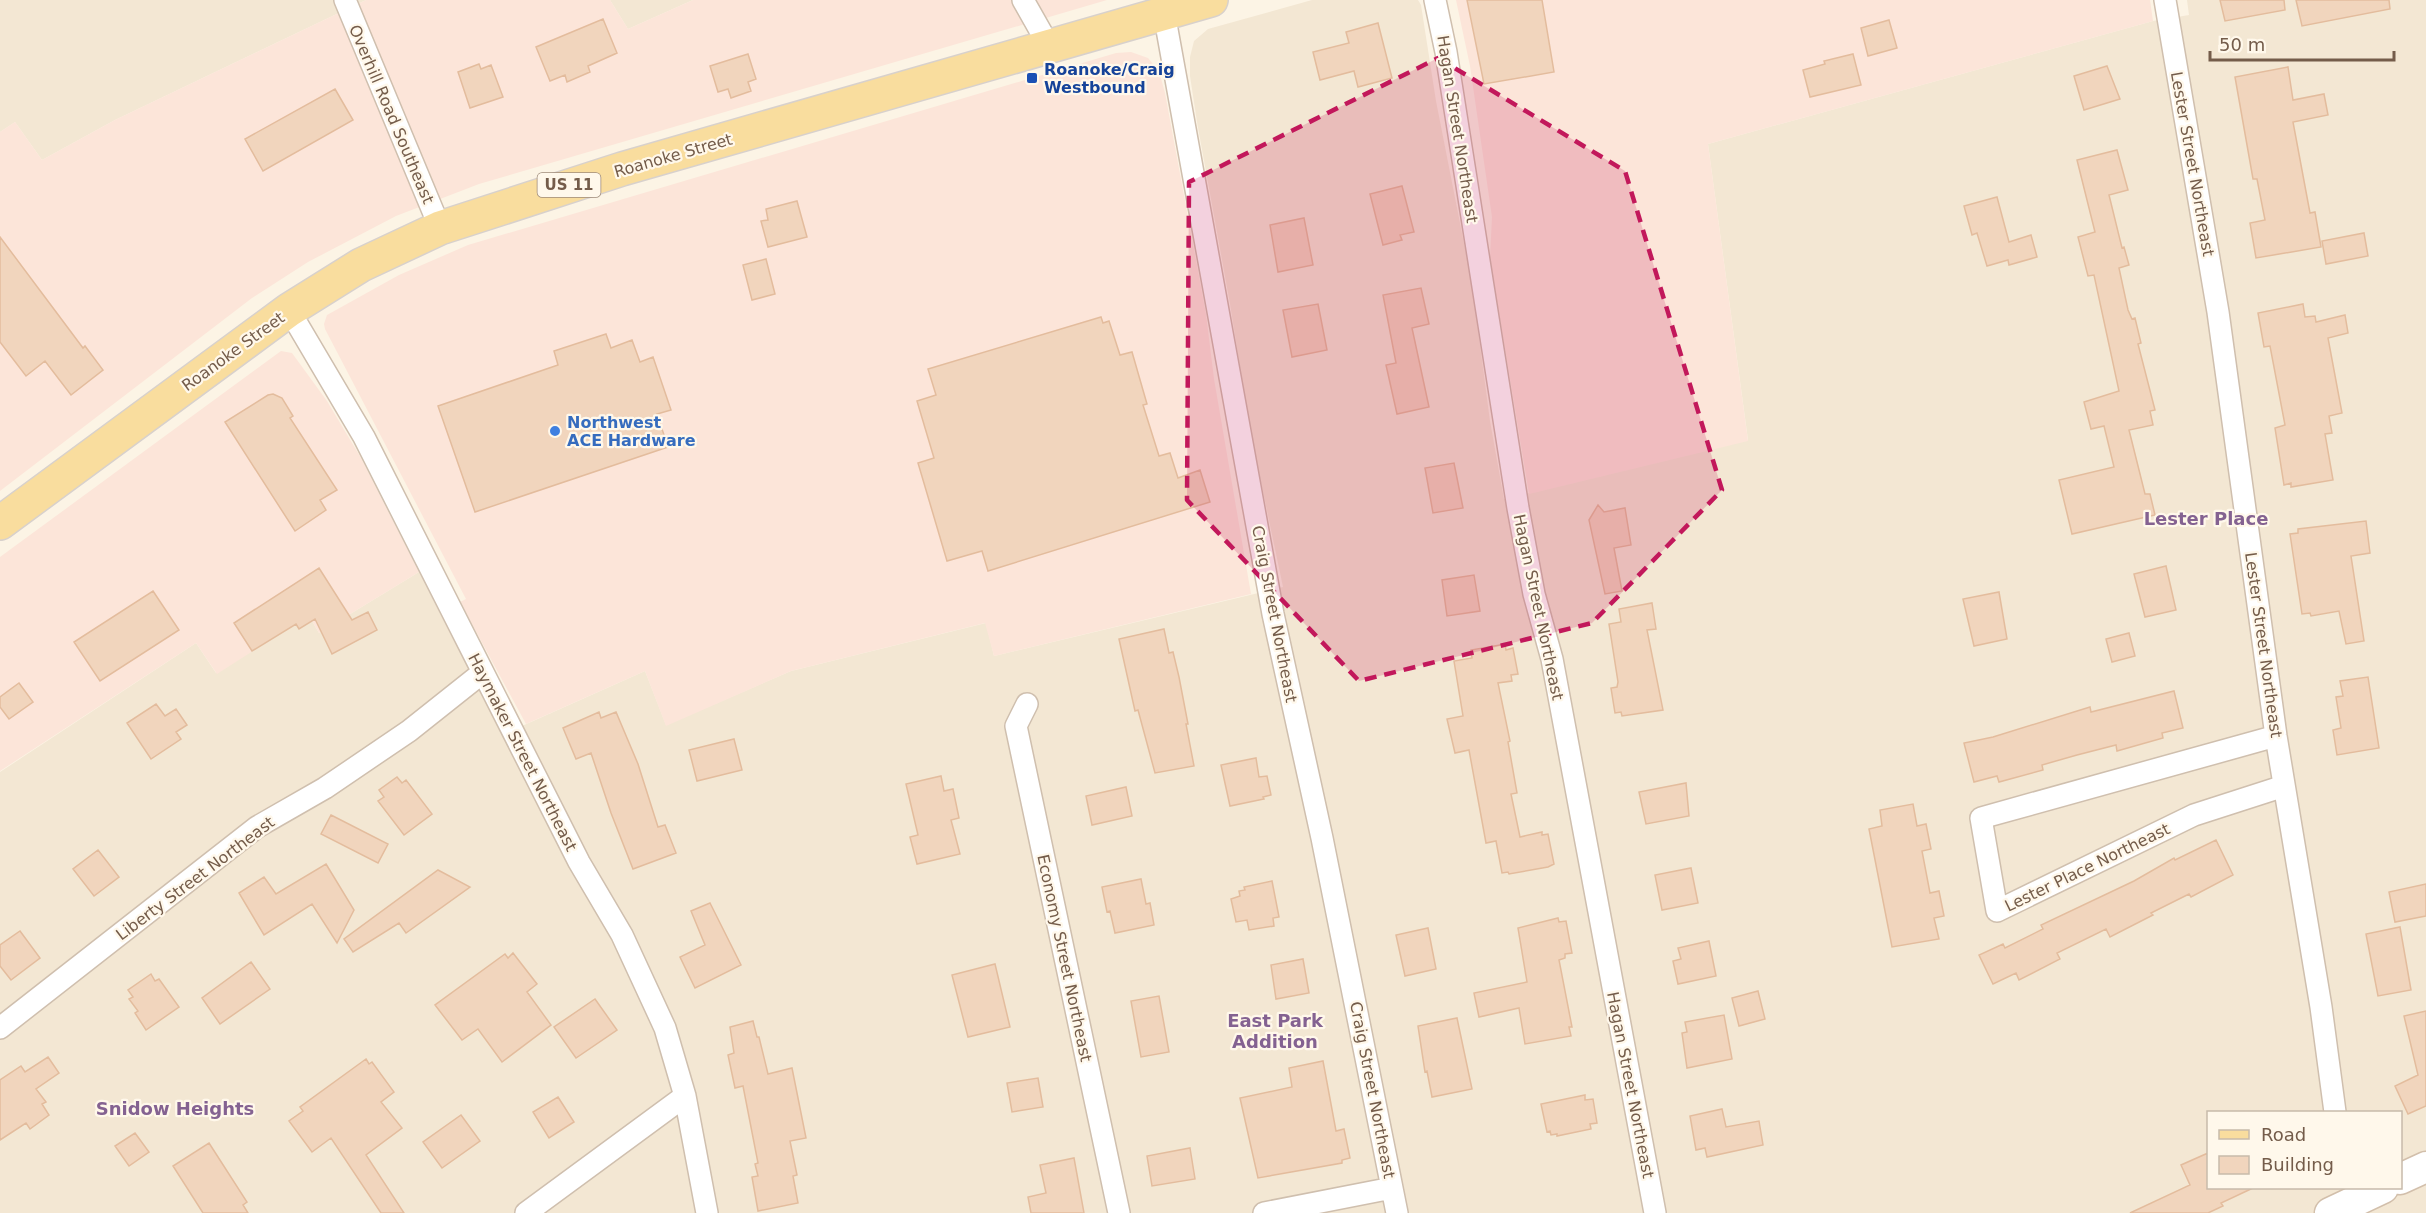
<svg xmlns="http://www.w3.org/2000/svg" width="2426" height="1213" viewBox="0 0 2426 1213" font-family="'DejaVu Sans',sans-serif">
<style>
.residential{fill:#f3e7d3;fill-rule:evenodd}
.commercial{fill:#fce5d9}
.building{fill:#f1d5bd;stroke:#e3bc9d;stroke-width:1.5}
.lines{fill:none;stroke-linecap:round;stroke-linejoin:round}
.street-casing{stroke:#cfbfae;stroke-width:24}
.secondary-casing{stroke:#d2bfab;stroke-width:33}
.primary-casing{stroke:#d8d1cc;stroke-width:36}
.street{stroke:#fff;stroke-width:21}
.secondary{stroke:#fff;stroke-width:30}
.primary{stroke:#f9dd9e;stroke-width:33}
.marked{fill:#c2185b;fill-opacity:0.2;stroke:#c2185b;stroke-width:4.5;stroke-dasharray:12 8;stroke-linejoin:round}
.transit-dot{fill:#1a4fb4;stroke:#fff8eb;stroke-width:2}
.shop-dot{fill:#3f7fe0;stroke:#fff8eb;stroke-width:2}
.labels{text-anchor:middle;stroke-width:4.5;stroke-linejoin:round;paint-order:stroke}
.shield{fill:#fff8eb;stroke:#9e8b7a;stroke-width:1.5}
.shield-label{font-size:15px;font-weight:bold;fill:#745c4a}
.transit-label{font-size:16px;font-weight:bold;fill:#164399;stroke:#fff8eb;text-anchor:start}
.street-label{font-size:16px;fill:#745c4a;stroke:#fff8eb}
.shop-label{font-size:16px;font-weight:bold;fill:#366cbe;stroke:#fff8eb;text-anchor:start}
.neighbourhood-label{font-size:18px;font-weight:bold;fill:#846291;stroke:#fff8eb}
</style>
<rect width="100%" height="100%" fill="#fcf4e5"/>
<path class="residential" d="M0,0H366L115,120L42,160L15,122L0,132Z
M610,0H693L628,29Z
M1312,0H1418L1421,5L1436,101L1472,284L1490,421L1504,499L1748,440L1708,144L2153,21L2189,15L2187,0H2426V1213H0V772L196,643L216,673L296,624L312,621L319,633L419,572L502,735L645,671L666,725L791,671L986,623L994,656L1283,587L1250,430L1230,304L1197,122L1190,76V57L1194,41L1208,29ZM2208,1112H2400V1188H2208Z"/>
<path class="commercial" d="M366,0H610L628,29L693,0H1107L479,184L396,216L308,262L252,298L0,491V132L15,122L42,160L115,120Z
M1456,0H2150L2153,21L1708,144L1748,441L1529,494L1490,258L1492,217L1470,66Z
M1131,52L1148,58L1153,64L1159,71L1165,93L1206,314L1214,379L1251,594L994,656L985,623L791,671L666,726L645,671L526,724L460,602L466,599L325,329L324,324L327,315L399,275L468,245L1116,53Z
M281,351L292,353L327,401L361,458L419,572L319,633L312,621L299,629L295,624L217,674L196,643L0,771V557Z"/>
<path class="building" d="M1467,0H1542L1554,72L1484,84Z
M2220,0H2284L2285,10L2225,21Z
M2296,0H2389L2390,9L2302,26Z
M603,19L617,53L588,66L590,72L567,82L565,75L550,81L536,47Z
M1889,20L1897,48L1868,56L1861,28Z
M1378,23L1392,78L1358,87L1354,71L1320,80L1313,52L1349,43L1346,32Z
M748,54L756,79L748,82L751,91L731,98L728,89L718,92L710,66Z
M1853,54L1861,85L1810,97L1803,70L1825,64L1824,61Z
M479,64L481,69L491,65L503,97L470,108L458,72Z
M2107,66L2120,99L2084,110L2074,76Z
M2288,67L2293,100L2324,94L2328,115L2293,122L2310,213L2315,212L2321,247L2256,258L2250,223L2265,220L2257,179H2253L2235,77Z
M335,89L353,120L263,171L245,139Z
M2117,150L2128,190L2109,195L2122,248L2124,247L2129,265L2119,268L2128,310L2132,319L2135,318L2141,343L2138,344L2155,410L2150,411L2153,425L2129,430L2145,494H2150L2155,515L2072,534L2059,480L2114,467L2104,426L2091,429L2084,402L2119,391L2094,275L2088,276L2078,237L2095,232L2077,160Z
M1402,186L1414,232L1400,235L1402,240L1383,245L1370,194Z
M1997,197L2009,242L2031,235L2037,257L2009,265L2008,260L1987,266L1977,233L1972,235L1964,206Z
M797,201L807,237L768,247L761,221L768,220L766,209Z
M1304,218L1313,265L1278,272L1270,225Z
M2364,233L2368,256L2326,264L2322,241Z
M0,237L83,348L85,346L103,370L71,395L45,361L26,376L0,342Z
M766,259L775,294L752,300L743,265Z
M1421,288L1429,324L1412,328L1429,407L1397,414L1386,365L1396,363L1383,295Z
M1318,304L1327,350L1292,357L1283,310Z
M2303,304L2305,317L2315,316L2316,322L2345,315L2348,333L2328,338L2342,413L2329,416L2332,433L2325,434L2333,480L2291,487V483L2284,485L2275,428L2285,425L2270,346L2264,347L2258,313Z
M1101,317L1103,323L1109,321L1120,355L1132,352L1147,404L1143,405L1159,456L1170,453L1178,478L1200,470L1210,502L988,571L982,551L947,561L918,463L934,458L917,401L936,395L928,369Z
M606,334L611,348L632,340L640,362L653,357L671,410L657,414L668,447L475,512L438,406L558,365L554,351Z
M273,394L282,398L293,416L290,418L337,490L320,500L326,510L295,531L225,422L268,395Z
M1454,463L1463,508L1433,513L1425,468Z
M1598,505L1604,512L1625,508L1631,545L1614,548L1622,591L1605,594L1589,520Z
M2366,521L2370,553L2351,556L2364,641L2346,644L2339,611L2311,616L2310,613L2302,614L2290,534L2298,533V529Z
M2166,566L2176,610L2145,617L2134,574Z
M319,568L352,620L368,612L377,630L332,654L315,619L299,629L296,624L252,651L234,623Z
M1474,575L1480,611L1447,616L1442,580Z
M153,591L179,630L100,681L74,642Z
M1999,592L2007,639L1974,646L1963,599Z
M1652,603L1656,629L1647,630L1663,710L1622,716L1621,712L1615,713L1611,688L1617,687L1618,682L1609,624L1621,622L1619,609Z
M1164,629L1169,653L1173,652L1179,677L1188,724H1186L1194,766L1155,773L1138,710L1135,711L1119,639Z
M2129,633L2135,656L2112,662L2106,639Z
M1505,644L1506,650L1513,648L1518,674L1511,675L1512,681L1498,683L1510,741L1508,742L1517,793L1511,794L1520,837L1542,832V835L1548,834L1554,864L1548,867L1509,874L1508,872L1502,873L1496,841L1486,843L1469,750L1455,753L1447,719L1463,716L1454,661L1472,658L1471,650Z
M2368,677L2379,748L2337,755L2333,730L2341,728L2336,697L2343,696L2340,681Z
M19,683L33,702L9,719L0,707V697Z
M2174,691L2183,728L2162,733L2163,738L2117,751L2116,745L2077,755L2042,765L2043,770L1999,782L1997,776L1974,782L1964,743L1993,737L2090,707L2091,712Z
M156,704L165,716L176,709L187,725L176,732L181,739L151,759L127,723Z
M599,712L601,718L616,712L638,764L658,827L665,825L676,853L633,869L611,813L591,753L576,759L563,728Z
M734,739L742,770L697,781L689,750Z
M1256,758L1259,777L1267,776L1271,795L1263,797L1264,799L1230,806L1221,765Z
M941,776L944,791L953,789L959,818L951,820L960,854L917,864L910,837L918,835L906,784Z
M397,777L402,783L406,780L432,814L404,835L378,801L384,797L379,790Z
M1686,783L1689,816L1646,824L1639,792Z
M1126,787L1132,816L1092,825L1086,796Z
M1913,804L1917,826L1926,824L1931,849L1922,851L1930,893L1939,891L1944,916L1934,918L1939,939L1892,947L1869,829L1882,826L1880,810Z
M331,815L388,844L378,863L321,834Z
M2216,840L2233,875L2191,897L2189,894L2151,913L2153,915L2110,937L2106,929L2057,953L2060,959L2019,980L2016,973L1993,984L1979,955L2003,944L2005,948L2043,929L2041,925L2134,881L2174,858L2175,860Z
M98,850L119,877L94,896L73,869Z
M326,864L354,910L337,943L312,904L264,935L239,893L264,877L276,894Z
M1691,868L1698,903L1662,910L1655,875Z
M438,870L470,887L406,933L399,923L353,952L344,939Z
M1141,879L1146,904L1150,903L1154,925L1115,933L1110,911L1107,912L1102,887Z
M1272,881L1279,917L1273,918L1274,926L1249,930L1247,920L1236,922L1231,899L1240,896L1239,891L1245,890L1244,887Z
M2426,884V916L2395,922L2389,892Z
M710,903L741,965L695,988L680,957L705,945L691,911Z
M1558,918L1559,922L1566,921L1572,953L1565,954V958L1559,960L1572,1027H1569L1571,1036L1525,1044L1519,1008L1479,1017L1474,993L1527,982L1518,928Z
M2400,927L2411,990L2378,996L2366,934Z
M1428,928L1436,969L1405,976L1396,935Z
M20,931L40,958L11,980L0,966V945Z
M1709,941L1716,976L1678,984L1673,961L1681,959L1678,948Z
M513,953L537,984L527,992L551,1025L502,1062L478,1029L462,1040L435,1005L505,954L508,958Z
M1303,959L1309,993L1276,999L1271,965Z
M251,962L270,989L220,1024L202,998Z
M995,964L1010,1027L968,1037L952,975Z
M151,974L155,981L159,979L179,1007L146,1030L135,1013L138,1011L129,999L133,997L128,990Z
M1758,991L1765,1019L1739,1026L1732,998Z
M1159,996L1169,1052L1141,1057L1131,1001Z
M595,999L617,1030L576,1058L554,1027Z
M2426,1011V1106L2408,1114L2395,1086L2418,1075L2404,1016Z
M1724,1015L1732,1059L1687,1068L1682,1033L1687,1032L1685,1022Z
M1457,1018L1472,1089L1432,1097L1427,1071L1425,1072L1418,1026Z
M753,1021L757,1037H759L768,1074L792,1068L806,1138L790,1141L797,1175L793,1176L798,1203L758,1211L752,1177L758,1176L755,1164L758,1163L743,1086L735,1088L728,1055L734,1053L730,1027Z
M48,1057L59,1073L36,1089L46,1102L42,1104L49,1115L30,1129L26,1123L0,1140V1080L21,1066L25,1072Z
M366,1059L369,1064L372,1062L394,1092L381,1102L402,1128L366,1155L404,1213H381L331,1138L312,1152L289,1121L303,1111L300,1107Z
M1323,1061L1336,1131L1344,1129L1350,1158L1342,1160V1163L1258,1178L1240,1098L1292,1087L1289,1068Z
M1038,1078L1043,1107L1012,1112L1007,1083Z
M1585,1095V1100L1593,1099L1597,1123L1590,1124L1591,1129L1557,1136V1134L1551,1135L1550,1131L1547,1132L1541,1104Z
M558,1097L574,1122L549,1138L533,1112Z
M1722,1109L1726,1127L1759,1121L1763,1145L1707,1157L1705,1148L1696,1150L1690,1116Z
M461,1115L480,1141L442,1168L423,1142Z
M135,1133L149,1152L129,1166L115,1146Z
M209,1143L247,1202L243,1205L248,1213H203L173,1166Z
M1190,1148L1195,1179L1152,1186L1147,1156Z
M2208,1153V1188H2253L2221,1203L2223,1206L2208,1213H2130L2190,1185L2181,1165Z
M1074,1158L1084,1213H1031L1028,1197L1046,1193L1040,1165Z"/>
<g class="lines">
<g class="street-casing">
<path id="street" d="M345,0L440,228
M1023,0L1049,46
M1435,0L1446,52L1518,508L1534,594L1552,659L1655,1213
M2165,0L2218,312L2276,736L2321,1007L2335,1112
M1164,13L1273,614L1322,838L1397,1213
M289,310L364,437L579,862L622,935L665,1028L685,1096L707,1213
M1027,704L1016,726L1119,1213
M2276,736L1981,818L1997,911L2194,815L2284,786
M0,1028L257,827L325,788L409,731L482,673
M526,1213L685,1096
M1264,1213L1392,1188"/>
</g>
<g class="secondary-casing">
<path id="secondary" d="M2400,1179L2426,1167
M2330,1213L2383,1188"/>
</g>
<g class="primary-casing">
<path id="primary" d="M0,523L289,310L361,265L440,228L622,169L1211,0"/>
</g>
<use href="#street" class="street"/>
<use href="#secondary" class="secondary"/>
<use href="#primary" class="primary"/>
</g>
<path class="marked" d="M1438,58L1625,171L1722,490L1592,623L1359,681L1187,500L1189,182Z"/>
<rect class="transit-dot" x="1026" y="72" width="12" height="12" rx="3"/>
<circle class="shop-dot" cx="555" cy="431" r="6"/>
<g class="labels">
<rect class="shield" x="537.5" y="173" width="63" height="24" rx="4.5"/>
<g class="shield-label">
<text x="569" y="190">US 11</text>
</g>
<g class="transit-label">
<text x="1044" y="75">Roanoke/Craig<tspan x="1044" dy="18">Westbound</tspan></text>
</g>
<g class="street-label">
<text transform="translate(392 114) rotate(67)" y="6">Overhill Road Southeast</text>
<text transform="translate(1458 129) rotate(81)" y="6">Hagan Street Northeast</text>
<text transform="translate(673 155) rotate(-16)" y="6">Roanoke Street</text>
<text transform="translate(2193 164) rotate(80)" y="6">Lester Street Northeast</text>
<text transform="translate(233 351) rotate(-36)" y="6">Roanoke Street</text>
<text transform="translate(1539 607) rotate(78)" y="6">Hagan Street Northeast</text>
<text transform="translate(1275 614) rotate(79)" y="6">Craig Street Northeast</text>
<text transform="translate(2264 645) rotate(82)" y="6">Lester Street Northeast</text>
<text transform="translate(523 752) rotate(63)" y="6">Haymaker Street Northeast</text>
<text transform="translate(2087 867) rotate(-26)" y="6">Lester Place Northeast</text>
<text transform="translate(195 878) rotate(-37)" y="6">Liberty Street Northeast</text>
<text transform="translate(1065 958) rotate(78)" y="6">Economy Street Northeast</text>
<text transform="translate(1631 1085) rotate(79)" y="6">Hagan Street Northeast</text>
<text transform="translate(1373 1090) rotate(79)" y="6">Craig Street Northeast</text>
</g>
<g class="shop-label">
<text x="567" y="428">Northwest<tspan x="567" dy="18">ACE Hardware</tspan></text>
</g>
<g class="neighbourhood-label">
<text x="2206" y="525">Lester Place</text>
<text x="1275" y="1027">East Park<tspan x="1275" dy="21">Addition</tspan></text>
<text x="175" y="1115">Snidow Heights</text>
</g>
</g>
<rect x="2207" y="1111" width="195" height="78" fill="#fff8eb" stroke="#c7baab" stroke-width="1.5"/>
<rect x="2219" y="1130" width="30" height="9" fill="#f9dd9e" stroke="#c7baab" stroke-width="1.5"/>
<text x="2261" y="1141" font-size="18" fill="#745c4a">Road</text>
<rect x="2219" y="1156" width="30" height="18" fill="#f1d5bd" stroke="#c7baab" stroke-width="1.5"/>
<text x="2261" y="1171" font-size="18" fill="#745c4a">Building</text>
<path d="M2210 51v9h184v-9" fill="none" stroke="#745c4a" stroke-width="3"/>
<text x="2219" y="51" font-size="18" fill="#745c4a" stroke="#fff8eb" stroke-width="4.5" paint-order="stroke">50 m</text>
</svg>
